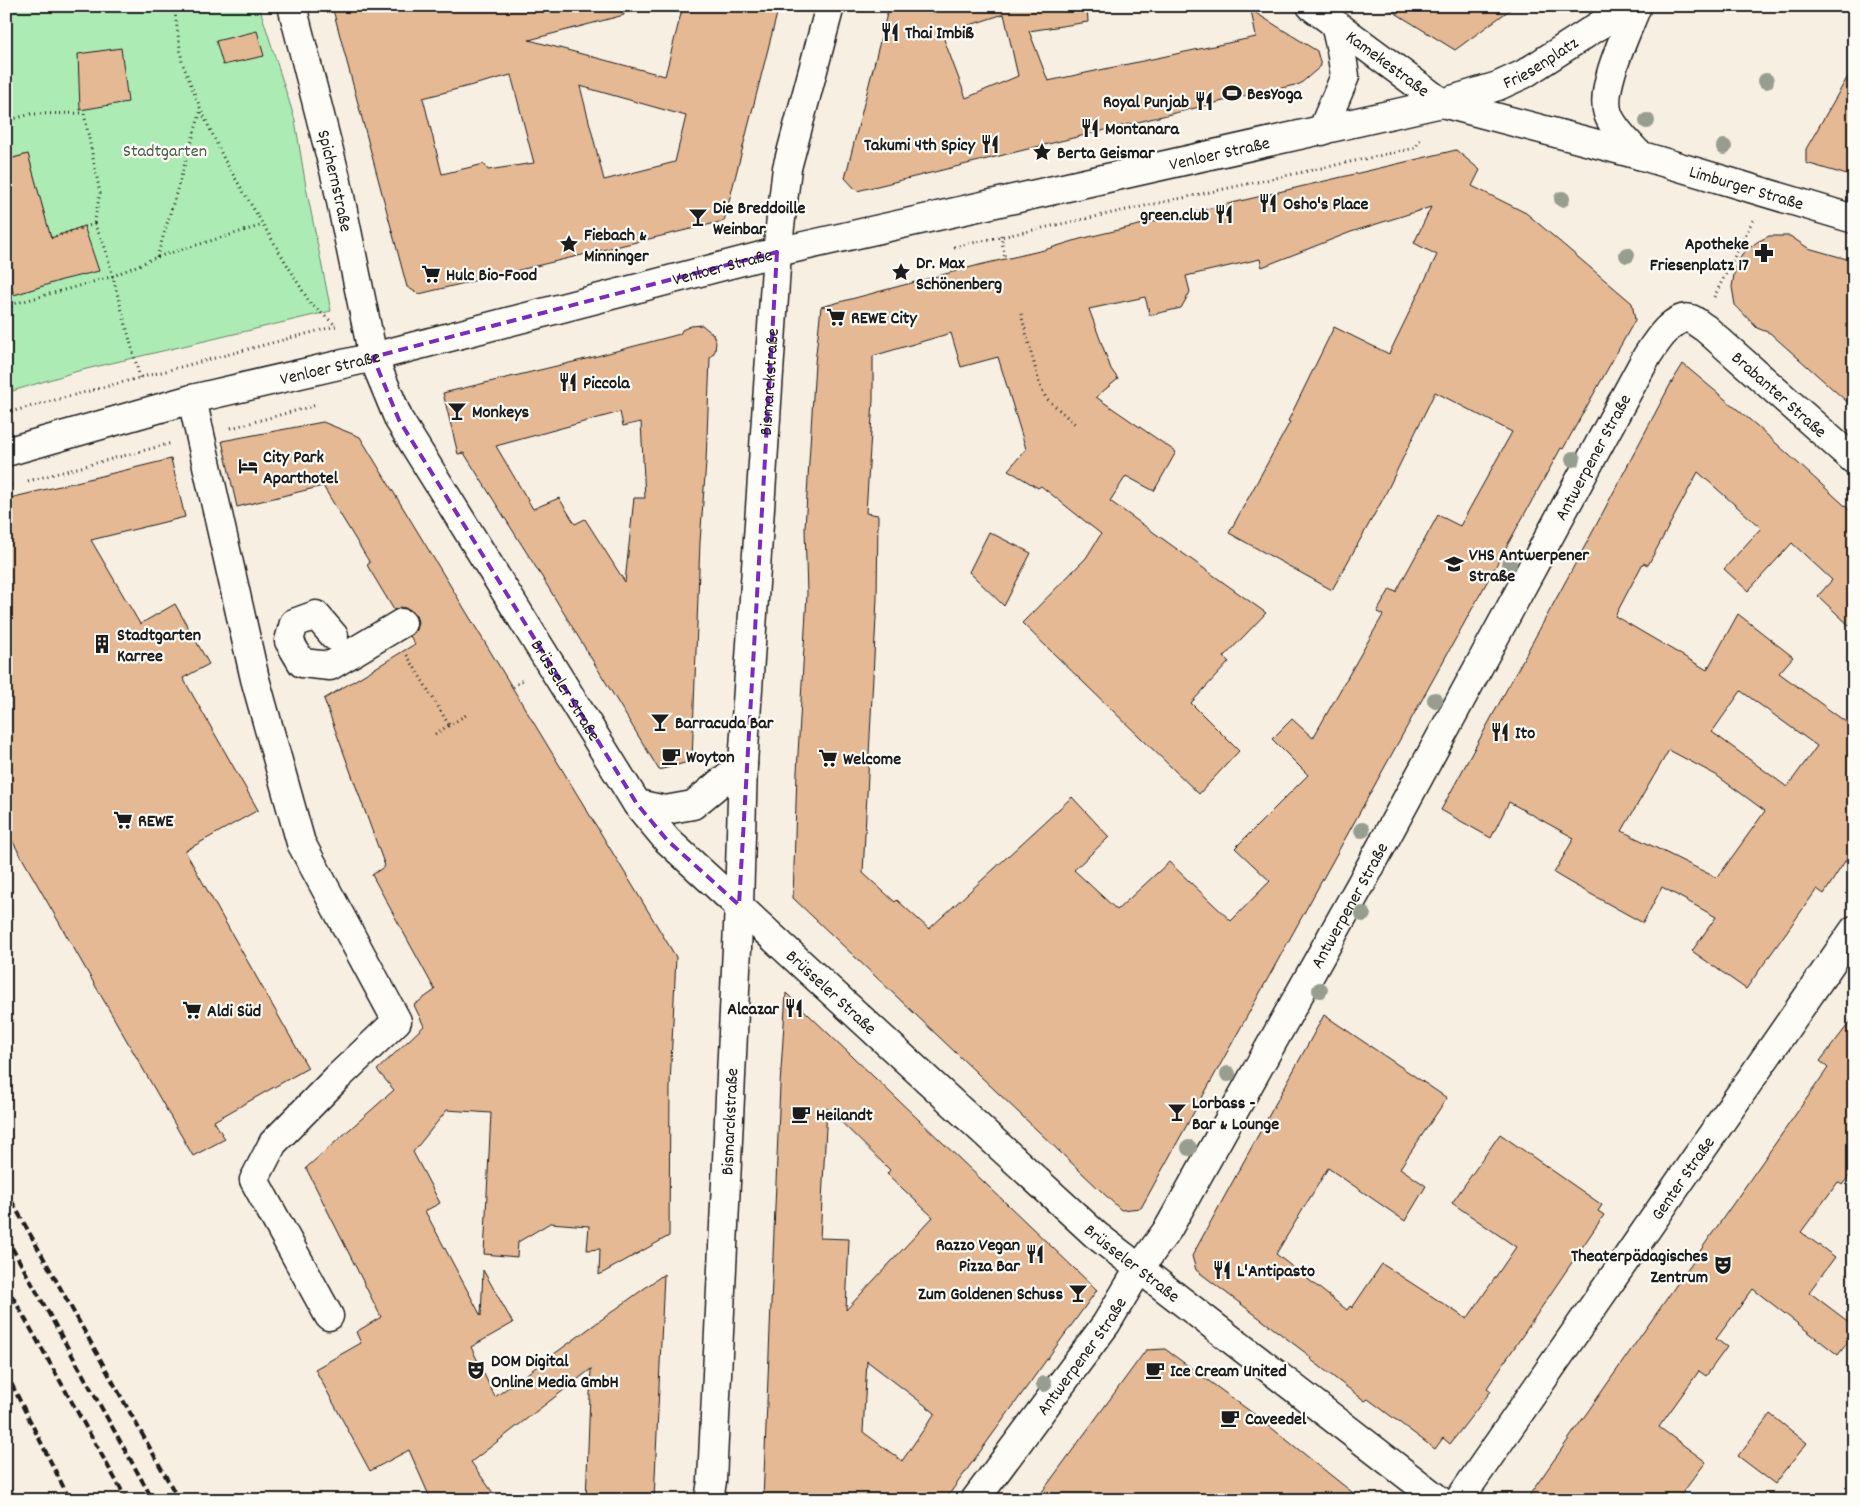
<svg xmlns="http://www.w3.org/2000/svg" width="1860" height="1506" viewBox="0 0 1860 1506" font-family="Dekko,sans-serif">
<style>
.green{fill:#acecb4;stroke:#648468}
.building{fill:#e4b994;stroke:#1c1c1c;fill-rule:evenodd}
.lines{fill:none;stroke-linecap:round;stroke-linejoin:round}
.minor-casing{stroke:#1c1c1c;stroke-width:31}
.major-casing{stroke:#1c1c1c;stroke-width:31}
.path{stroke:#1c1c1c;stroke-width:3;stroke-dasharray:1 4;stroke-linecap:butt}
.minor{stroke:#fdfcf7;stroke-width:28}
.major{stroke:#fdfcf7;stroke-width:28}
.rail{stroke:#1c1c1c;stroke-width:4;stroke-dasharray:8 4;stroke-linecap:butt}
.tree{fill:#979d8f}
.marked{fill:none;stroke:#7b2cbf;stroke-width:4;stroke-dasharray:10 6;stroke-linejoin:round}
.labels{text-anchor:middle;stroke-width:4.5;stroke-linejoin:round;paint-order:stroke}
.poi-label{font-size:18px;font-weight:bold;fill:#1c1c1c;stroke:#fdfcf7;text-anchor:start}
.street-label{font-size:18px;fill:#1c1c1c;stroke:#fdfcf7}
.park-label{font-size:18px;fill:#475a4a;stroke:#fdfcf7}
</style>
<rect width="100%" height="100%" fill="#f8efe3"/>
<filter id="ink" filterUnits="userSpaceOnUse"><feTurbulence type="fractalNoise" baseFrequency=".02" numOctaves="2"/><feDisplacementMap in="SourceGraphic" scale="10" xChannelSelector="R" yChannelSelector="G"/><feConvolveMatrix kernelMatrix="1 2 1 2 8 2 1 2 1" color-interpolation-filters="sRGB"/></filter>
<g filter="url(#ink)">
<path class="green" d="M6,6H259L295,120L306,187L331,311L78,371L6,393V284L10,283L14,295L62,280L28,154L6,160Z"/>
<path class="building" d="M332,6H623L624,15L529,40L665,76L683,6H779L724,221L419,294L407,287ZM511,75L534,163L488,170L484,164L442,174L423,98ZM580,86L686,116L675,162L604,180Z
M889,6H1087L1088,22L1029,31L1048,81L1256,37L1251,10L1317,51L1321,66L1300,84L1248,95L857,191L845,178ZM1004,14L1018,76L966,98L942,34Z
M1384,6H1515L1455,50Z
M257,31L264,56L223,65L216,41Z
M121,48L128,102L80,110L78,54Z
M1854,66V177L1806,163V149Z
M1456,150L1480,170L1472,186L1526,213L1632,303L1635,320L1563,449L1561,448L1141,1208L1121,1210L793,898L797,772L807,594L805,528L815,363L821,307L979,265L1044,250L1080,239ZM1431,207L1414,243L1437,255L1389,354L1334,327L1288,421L1290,422L1229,533L1332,590L1383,499L1435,392L1512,432L1460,526L1438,515L1396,592L1390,589L1377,612L1383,615L1313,738L1292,719L1272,739L1308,775L1235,848L1270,881L1231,921L1169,862L1117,910L1074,870L1109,837L1072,797L929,929L897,900L895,902L863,873L877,598L878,515L866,513L873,400V356L951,333L961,367L998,357L1026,449L1008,470L1038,488L1041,486L1101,534L1086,558L1022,623L1199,794L1239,751L1191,703L1229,662L1224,657L1266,613L1110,501L1126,476L1154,491L1176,452L1096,397L1118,379L1111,369L1089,309L1145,297L1150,315L1181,308L1190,292L1186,276L1260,259L1262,267L1351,232Z
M28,154L51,238L84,226L99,271L62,280L14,295L10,283L6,284V160Z
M1769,236H1790L1808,248L1854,261V408L1770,333L1757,328L1735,305L1732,287L1735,268L1742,254L1757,242Z
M702,325L713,334L716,342L715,351L710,358L706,462L700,542L692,761L659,770L542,577L464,453L458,454L443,393L586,359L680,334L682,330L691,326ZM620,412L623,426L641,422L645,498H634L625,582L585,519L575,524L559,498L533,509L496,446Z
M1683,364L1756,425L1854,514V630L1818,596L1832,580L1792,543L1748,591L1724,569L1761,528L1698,472L1648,565L1643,563L1615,616L1707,670L1738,614L1793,657L1779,673L1854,728V847L1824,894L1817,889L1746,989L1692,951L1716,917L1662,887L1643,923L1569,882L1554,873L1574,838L1509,802L1491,838L1441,810L1592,533L1670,385ZM1741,691L1817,746L1787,787L1712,732ZM1669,750L1716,775L1765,811L1717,878L1622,831Z
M323,422L360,437L676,957L670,1085L669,1236L599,1275L600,1249L587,1250L589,1226L550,1223L518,1242L517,1257L484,1254L491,1113L447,1110L413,1152L440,1203L425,1211L481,1316L483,1270L513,1323L471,1347L495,1397L664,1274L654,1500H586L591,1369L471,1462L498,1500H431L409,1450L370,1471L315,1369L361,1343L356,1332L381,1317L306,1168L394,1090L377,1070L424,1026L414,1005L435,990L372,875L385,866L324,699L415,644L410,636L416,630L418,622L416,615L409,609L401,607L394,610L367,565L370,563L323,486L237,507L222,441Z
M171,459L185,517L91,540L140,624L175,604L209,664L183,678L258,810L185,851L308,1068L214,1121L225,1139L193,1156L6,830V499Z
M989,532L1031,553L1004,606L969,572Z
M786,993L1097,1290L945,1500H763L780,1085ZM827,1108L890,1170L887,1174L933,1217L846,1310L849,1239L820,1238ZM867,1361L935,1413L902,1461L863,1432Z
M1324,1015L1447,1098L1400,1168L1426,1186L1405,1221L1328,1168L1276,1254L1347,1310L1350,1306L1352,1308L1382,1264L1467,1319L1516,1247L1452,1203L1500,1134L1602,1205L1598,1211L1604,1215L1487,1388L1491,1391L1450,1444L1443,1438L1435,1449L1368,1399L1365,1401L1310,1359L1311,1357L1196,1270L1192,1256Z
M1854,1017V1170L1842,1185L1838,1182L1801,1232L1835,1257L1809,1292L1854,1326V1334L1838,1355L1753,1289L1716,1339L1727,1347L1706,1376L1699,1371L1659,1427L1706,1462L1677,1500H1526L1828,1068L1820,1061Z
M1165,1349L1254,1414L1362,1500H1036L1146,1350Z
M1770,1414L1807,1443L1775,1484L1738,1456Z"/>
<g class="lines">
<g class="minor-casing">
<g id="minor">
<path id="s1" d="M292,6L337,182L373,357L399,420L637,804L667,840L1096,1235L1439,1500"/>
<path id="s2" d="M1311,6L1442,103L1639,155L1854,219"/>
<path d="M1637,6C1627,32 1599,88 1608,114C1613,129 1629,143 1639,155"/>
<path d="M1322,131L1345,76L1341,50L1335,24"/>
<path d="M192,399L255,679L301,843L397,1021L339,1076L273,1143L254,1180L329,1316"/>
<path id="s3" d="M6,452L192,399L373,357L777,252L1442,103L1498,86L1524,74L1629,6"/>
<path d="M334,636L316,615L294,623L289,641L302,663L330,666L402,623"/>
<path d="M637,804L665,810L693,805L743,764"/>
<path id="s4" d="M975,1500L1106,1324L1139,1269L1168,1229L1362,882L1647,356C1655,344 1674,313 1691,319C1696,321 1701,326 1705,328L1854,460"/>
<path id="s5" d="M1459,1500L1854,930"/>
</g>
</g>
<g class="major-casing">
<g id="major">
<path id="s6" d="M709,1500L712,1481L739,905L743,764L777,252L787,168L830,6"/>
</g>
</g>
<path class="path" d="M174,6L182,62L201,110L225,161L310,303L334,324
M6,121L31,114L84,113L100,193L94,224
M1001,235L1005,259
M51,238L94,224L104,244L140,378
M954,247L1415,148L1420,140
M157,257L201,110
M1714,297L1753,220
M6,306L111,277L157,257L263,225
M1021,314L1040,386L1046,398L1075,424
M6,413L336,326
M231,428L317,405
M28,481L172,443
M6,486L14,484
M407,655L449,725
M513,687L524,679
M435,734L466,715"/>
<use href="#minor" class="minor"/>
<use href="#major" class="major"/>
<path class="rail" d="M6,1191L179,1500
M6,1237L153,1500
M6,1285L127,1500
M6,1373L70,1500
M6,1482L16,1500"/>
</g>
<g class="tree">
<circle cx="1766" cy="81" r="8"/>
<circle cx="1647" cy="121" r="8"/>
<circle cx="1724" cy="147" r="8"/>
<circle cx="1562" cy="199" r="8"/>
<circle cx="1627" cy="255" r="8"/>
<circle cx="1573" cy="459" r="8"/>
<circle cx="1509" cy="564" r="8"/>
<circle cx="1435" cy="700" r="8"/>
<circle cx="1362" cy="830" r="8"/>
<circle cx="1363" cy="914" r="8"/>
<circle cx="1320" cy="990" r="8"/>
<circle cx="1228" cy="1074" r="8"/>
<circle cx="1189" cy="1148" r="8"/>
<circle cx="1044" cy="1384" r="8"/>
</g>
</g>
<path class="marked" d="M777,252L739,905L667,840L637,804L399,420L373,357Z"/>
<defs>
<g id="restaurant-bare" transform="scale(1.5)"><path d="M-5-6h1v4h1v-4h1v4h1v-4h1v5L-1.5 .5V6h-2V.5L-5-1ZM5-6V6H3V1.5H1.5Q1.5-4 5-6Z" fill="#1c1c1c" stroke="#fdfcf7" stroke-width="2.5" paint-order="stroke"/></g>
<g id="stadium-bare" transform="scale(1.5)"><path d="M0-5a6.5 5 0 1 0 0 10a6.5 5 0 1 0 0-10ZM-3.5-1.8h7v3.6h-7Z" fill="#1c1c1c" stroke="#fdfcf7" stroke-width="2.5" paint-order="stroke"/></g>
<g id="sight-bare" transform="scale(1.5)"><path d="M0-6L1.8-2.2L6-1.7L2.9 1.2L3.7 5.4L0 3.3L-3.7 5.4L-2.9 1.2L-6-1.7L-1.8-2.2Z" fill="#1c1c1c" stroke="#fdfcf7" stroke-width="2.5" paint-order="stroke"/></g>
<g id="bar-bare" transform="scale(1.5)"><path d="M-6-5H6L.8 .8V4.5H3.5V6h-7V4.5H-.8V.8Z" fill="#1c1c1c" stroke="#fdfcf7" stroke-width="2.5" paint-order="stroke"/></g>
<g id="pharmacy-bare" transform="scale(1.5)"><path d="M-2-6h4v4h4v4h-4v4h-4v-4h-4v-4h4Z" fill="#1c1c1c" stroke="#fdfcf7" stroke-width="2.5" paint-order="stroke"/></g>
<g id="supermarket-bare" transform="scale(1.5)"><path d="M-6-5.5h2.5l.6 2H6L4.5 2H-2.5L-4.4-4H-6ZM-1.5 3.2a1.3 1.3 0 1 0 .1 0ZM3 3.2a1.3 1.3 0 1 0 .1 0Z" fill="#1c1c1c" stroke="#fdfcf7" stroke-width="2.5" paint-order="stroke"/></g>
<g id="hotel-bare" transform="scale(1.5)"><path d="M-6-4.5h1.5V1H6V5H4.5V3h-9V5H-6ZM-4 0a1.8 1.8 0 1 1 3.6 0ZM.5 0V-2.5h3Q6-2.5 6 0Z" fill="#1c1c1c" stroke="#fdfcf7" stroke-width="2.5" paint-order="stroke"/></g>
<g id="school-bare" transform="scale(1.5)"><path d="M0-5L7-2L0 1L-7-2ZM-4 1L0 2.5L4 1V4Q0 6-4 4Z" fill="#1c1c1c" stroke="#fdfcf7" stroke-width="2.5" paint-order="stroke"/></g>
<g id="building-bare" transform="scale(1.5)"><path d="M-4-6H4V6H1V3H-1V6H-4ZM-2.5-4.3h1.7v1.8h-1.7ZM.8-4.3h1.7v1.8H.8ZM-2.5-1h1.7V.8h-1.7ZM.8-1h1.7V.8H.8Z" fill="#1c1c1c" stroke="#fdfcf7" stroke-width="2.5" paint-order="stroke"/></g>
<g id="cafe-bare" transform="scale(1.5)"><path d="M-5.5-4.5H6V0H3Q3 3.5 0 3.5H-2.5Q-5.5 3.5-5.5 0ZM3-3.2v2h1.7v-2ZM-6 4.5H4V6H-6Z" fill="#1c1c1c" stroke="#fdfcf7" stroke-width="2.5" paint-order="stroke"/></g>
<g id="theatre-bare" transform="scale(1.5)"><path d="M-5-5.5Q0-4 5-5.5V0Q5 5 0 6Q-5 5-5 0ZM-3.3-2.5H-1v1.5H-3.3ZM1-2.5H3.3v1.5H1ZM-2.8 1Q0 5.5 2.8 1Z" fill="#1c1c1c" stroke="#fdfcf7" stroke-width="2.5" paint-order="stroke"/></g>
</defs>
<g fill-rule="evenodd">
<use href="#restaurant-bare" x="890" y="32"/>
<use href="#stadium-bare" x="1232" y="93"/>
<use href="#restaurant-bare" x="1204" y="101"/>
<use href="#restaurant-bare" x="1090" y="128"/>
<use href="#restaurant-bare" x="990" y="144"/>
<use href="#sight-bare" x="1042" y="152"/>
<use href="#restaurant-bare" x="1268" y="203"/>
<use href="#restaurant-bare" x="1224" y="214"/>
<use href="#bar-bare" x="698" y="217"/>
<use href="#sight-bare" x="569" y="244"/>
<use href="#pharmacy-bare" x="1764" y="253"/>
<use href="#sight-bare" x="901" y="272"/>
<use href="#supermarket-bare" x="431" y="274"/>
<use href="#supermarket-bare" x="836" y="317"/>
<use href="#restaurant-bare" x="568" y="382"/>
<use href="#bar-bare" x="457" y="411"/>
<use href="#hotel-bare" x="248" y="466"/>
<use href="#school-bare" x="1454" y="564"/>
<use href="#building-bare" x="102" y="644"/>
<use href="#bar-bare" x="660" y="722"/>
<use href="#restaurant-bare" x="1500" y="732"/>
<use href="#cafe-bare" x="671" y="756"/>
<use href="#supermarket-bare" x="828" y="758"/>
<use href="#supermarket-bare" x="123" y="820"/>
<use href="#restaurant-bare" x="794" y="1008"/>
<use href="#supermarket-bare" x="192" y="1010"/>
<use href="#bar-bare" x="1177" y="1112"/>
<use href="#cafe-bare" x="801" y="1114"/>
<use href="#restaurant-bare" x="1035" y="1254"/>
<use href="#theatre-bare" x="1723" y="1265"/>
<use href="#restaurant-bare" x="1222" y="1270"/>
<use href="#bar-bare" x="1078" y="1293"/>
<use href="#theatre-bare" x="476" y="1370"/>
<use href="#cafe-bare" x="1155" y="1370"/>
<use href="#cafe-bare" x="1230" y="1418"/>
</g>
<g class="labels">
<g class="poi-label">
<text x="905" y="38">Thai Imbiß</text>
<text x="1247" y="99">BesYoga</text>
<text x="1189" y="107" text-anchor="end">Royal Punjab</text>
<text x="1105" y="134">Montanara</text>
<text x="975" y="150" text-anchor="end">Takumi 4th Spicy</text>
<text x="1057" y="158">Berta Geismar</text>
<text x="1283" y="209">Osho's Place</text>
<text x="713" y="213">Die Breddoille<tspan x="713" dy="21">Weinbar</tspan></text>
<text x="1209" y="220" text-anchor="end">green.club</text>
<text x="584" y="240">Fiebach &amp;<tspan x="584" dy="21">Minninger</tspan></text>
<text x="1749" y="249" text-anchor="end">Apotheke<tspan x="1749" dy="21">Friesenplatz 17</tspan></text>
<text x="916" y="268">Dr. Max<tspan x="916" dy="21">Schönenberg</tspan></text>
<text x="446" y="280">Hulc Bio-Food</text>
<text x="851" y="323">REWE City</text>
<text x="583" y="388">Piccola</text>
<text x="472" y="417">Monkeys</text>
<text x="263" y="462">City Park<tspan x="263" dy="21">Aparthotel</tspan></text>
<text x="1469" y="560">VHS Antwerpener<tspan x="1469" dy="21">Straße</tspan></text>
<text x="117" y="640">Stadtgarten<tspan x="117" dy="21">Karree</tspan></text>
<text x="675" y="728">Barracuda Bar</text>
<text x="1515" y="738">Ito</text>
<text x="686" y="762">Woyton</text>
<text x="843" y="764">Welcome</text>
<text x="138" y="826">REWE</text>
<text x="779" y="1014" text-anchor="end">Alcazar</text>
<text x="207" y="1016">Aldi Süd</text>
<text x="1192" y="1108">Lorbass -<tspan x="1192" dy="21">Bar &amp; Lounge</tspan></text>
<text x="816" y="1120">Heilandt</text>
<text x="1020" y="1250" text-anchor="end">Razzo Vegan<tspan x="1020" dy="21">Pizza Bar</tspan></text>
<text x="1708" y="1261" text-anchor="end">Theaterpädagisches<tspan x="1708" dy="21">Zentrum</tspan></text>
<text x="1237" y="1276">L'Antipasto</text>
<text x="1063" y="1299" text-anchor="end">Zum Goldenen Schuss</text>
<text x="491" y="1366">DOM Digital<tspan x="491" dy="21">Online Media GmbH</tspan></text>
<text x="1170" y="1376">Ice Cream United</text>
<text x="1245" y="1424">Caveedel</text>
</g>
<g class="street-label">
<text dy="6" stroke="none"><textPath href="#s3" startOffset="1585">Friesenplatz</textPath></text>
<text dy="6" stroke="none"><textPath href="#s2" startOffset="96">Kamekestraße</textPath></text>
<text dy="6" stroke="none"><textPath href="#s3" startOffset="1250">Venloer Straße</textPath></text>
<text dy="6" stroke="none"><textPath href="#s1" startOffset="180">Spichernstraße</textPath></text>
<text dy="6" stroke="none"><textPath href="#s2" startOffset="479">Limburger Straße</textPath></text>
<text dy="6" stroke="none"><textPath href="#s3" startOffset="740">Venloer Straße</textPath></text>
<text dy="6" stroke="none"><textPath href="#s3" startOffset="335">Venloer Straße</textPath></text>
<text dy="6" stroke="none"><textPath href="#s6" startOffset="1120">Bismarckstraße</textPath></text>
<text dy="6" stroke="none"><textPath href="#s4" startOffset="1506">Brabanter Straße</textPath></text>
<text dy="6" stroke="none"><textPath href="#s4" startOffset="1214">Antwerpener Straße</textPath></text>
<text dy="6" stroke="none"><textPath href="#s1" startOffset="746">Brüsseler Straße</textPath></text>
<text dy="6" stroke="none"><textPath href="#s4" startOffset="704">Antwerpener Straße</textPath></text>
<text dy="6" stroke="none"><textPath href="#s1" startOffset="1151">Brüsseler Straße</textPath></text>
<text dy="6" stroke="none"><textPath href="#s6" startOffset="379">Bismarckstraße</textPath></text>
<text dy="6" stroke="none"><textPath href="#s5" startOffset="392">Genter Straße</textPath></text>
<text dy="6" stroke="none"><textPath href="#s1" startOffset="1556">Brüsseler Straße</textPath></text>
<text dy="6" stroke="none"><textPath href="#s4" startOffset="179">Antwerpener Straße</textPath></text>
</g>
<g class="park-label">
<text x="165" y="156">Stadtgarten</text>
</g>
</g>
<rect width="1860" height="1506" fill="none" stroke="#fdfcf7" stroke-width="25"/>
<rect x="12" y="12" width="1835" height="1481" fill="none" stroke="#1c1c1c" stroke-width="2" filter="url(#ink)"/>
</svg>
